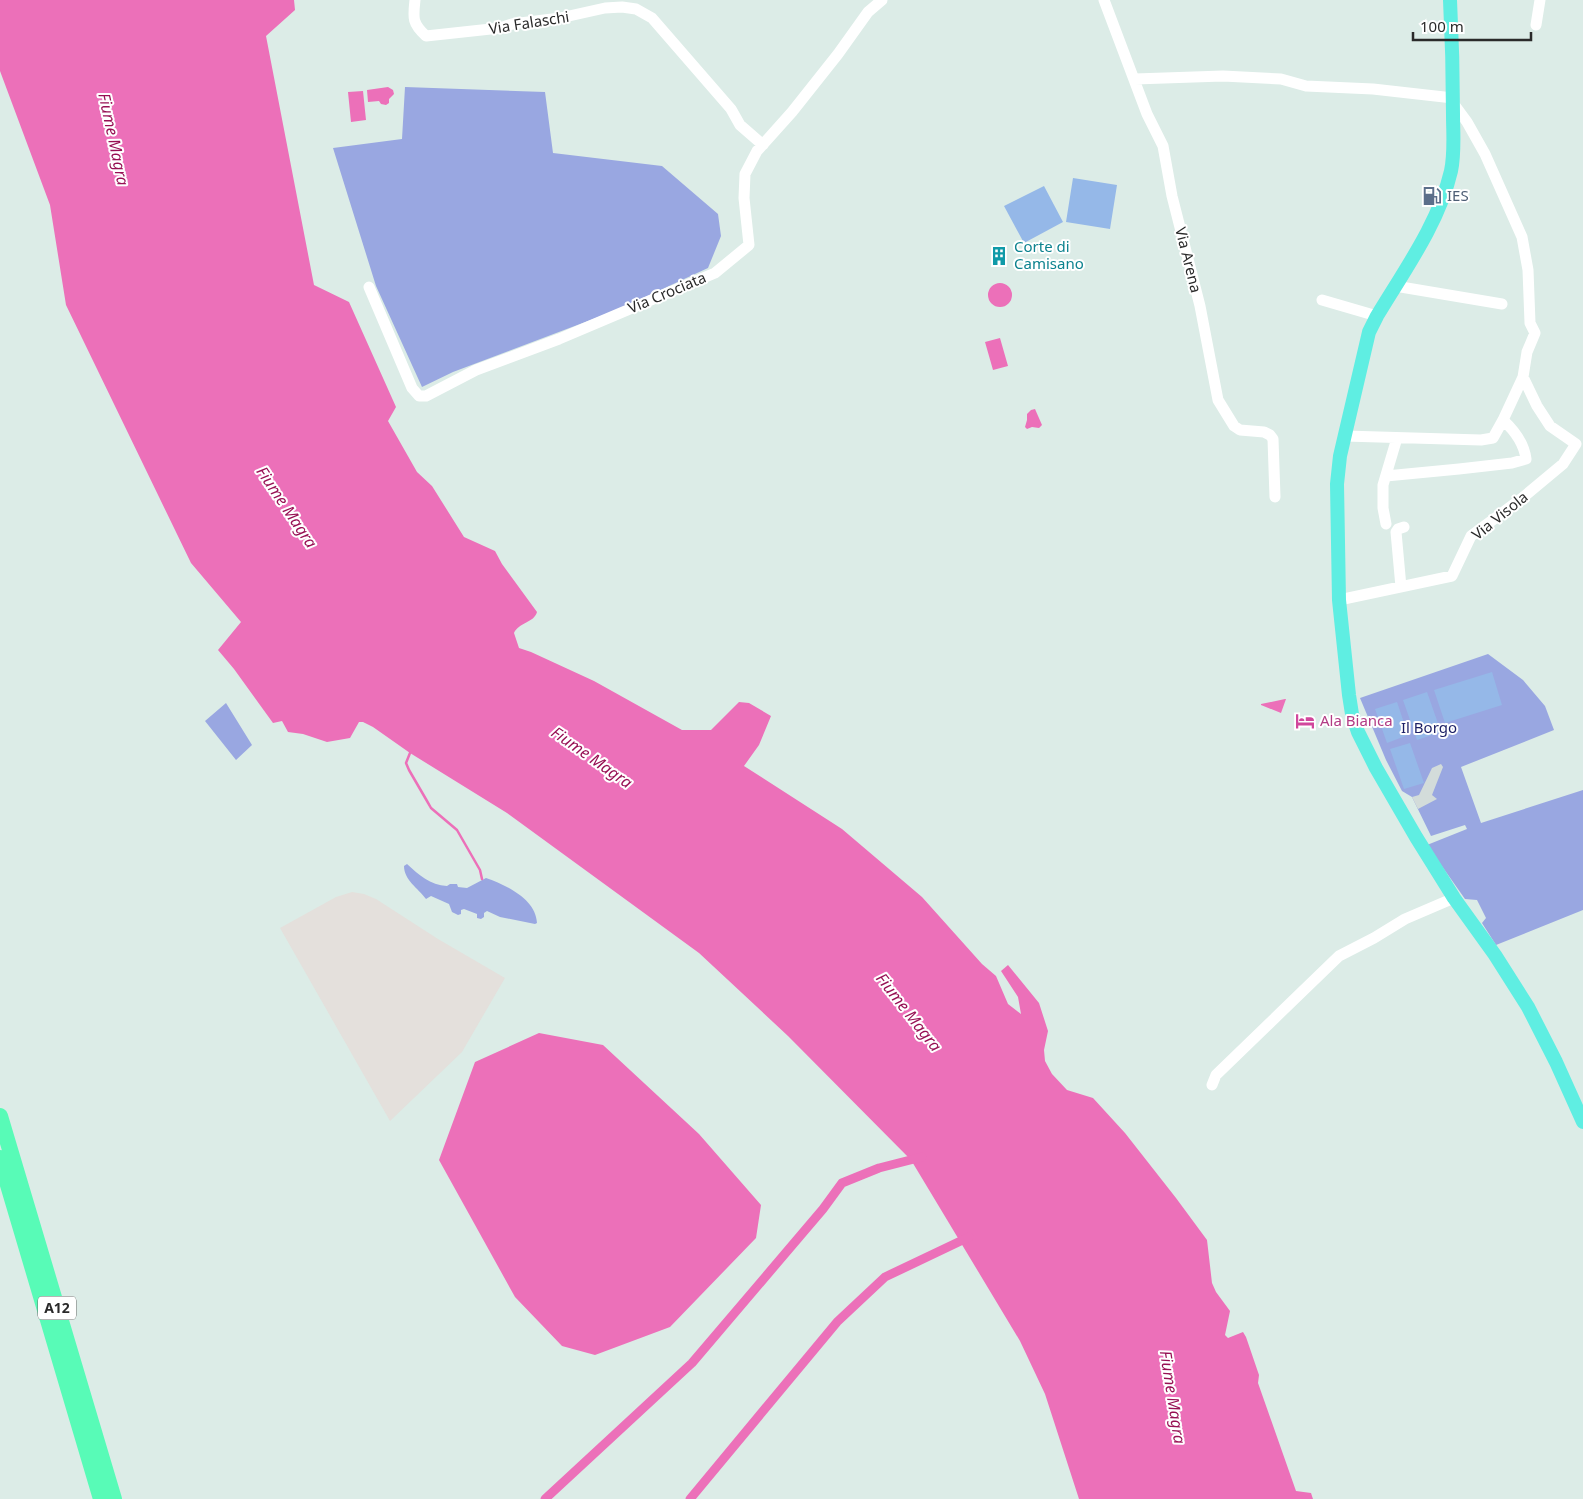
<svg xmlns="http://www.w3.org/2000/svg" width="1583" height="1499" viewBox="0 0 1583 1499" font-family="'Noto Sans',sans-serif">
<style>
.industrial{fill:#e4e0dc}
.green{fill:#99a7e1}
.pitch{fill:#95b8e8}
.plaza{fill:#d3dcda}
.water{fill:#ec70b9}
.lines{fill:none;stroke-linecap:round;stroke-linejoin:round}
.stream{stroke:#ec70b9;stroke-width:2.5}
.canal{stroke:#ec70b9;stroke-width:9}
.minor{stroke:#fff;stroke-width:11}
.major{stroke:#5feee2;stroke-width:14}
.highway{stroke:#58fbb7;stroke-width:16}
.labels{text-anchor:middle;stroke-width:4;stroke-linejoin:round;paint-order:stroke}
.shield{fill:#fff;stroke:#6a6a6a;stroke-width:1}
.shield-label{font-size:14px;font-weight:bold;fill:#2a2a2a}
.street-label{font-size:15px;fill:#2a2a2a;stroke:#fff}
.service-label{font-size:15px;fill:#4e5e75;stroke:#fff;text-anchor:start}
.culture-label{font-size:15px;fill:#0d838f;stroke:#fff;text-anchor:start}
.hotel-label{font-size:15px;fill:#b23c85;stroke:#fff;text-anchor:start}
.park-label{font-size:15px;fill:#1b1f65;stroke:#fff}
.water-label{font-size:16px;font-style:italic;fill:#971054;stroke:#fff}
</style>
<rect width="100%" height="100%" fill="#dcece7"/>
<path class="industrial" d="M352,892L364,894L376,899L438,939L505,978L462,1052L390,1121L280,928L336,897Z"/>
<path class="green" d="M405,87L545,92L553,153L662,166L718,214L721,236L708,268L617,310L453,372L422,387L376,286L333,148L402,139Z
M1488,654L1523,680L1545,706L1554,730L1461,767L1481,823L1583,790V910L1496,945L1482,923L1486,918L1477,900L1465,899L1427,845L1467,829L1465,825L1431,836L1412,797L1402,791L1386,760L1360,698Z
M226,703L252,745L236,760L205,721Z
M407,864C419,875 430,885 447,886L450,884H457L458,887L467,888L486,878C506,885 536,899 537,923L535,924L500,917L487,911L484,913V917L481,919L477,918V914L464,909L461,910V914L458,915L452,912L449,904L431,896L426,899C418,888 404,880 404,866Z"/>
<path class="pitch" d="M1073,178L1117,185L1110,229L1066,222Z
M1044,186L1063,222L1024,243L1004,206Z
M1492,672L1502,705L1445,723L1434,690Z
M1427,692L1441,732L1417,740L1403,700Z
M1397,702L1408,735L1387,743L1375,709Z
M1410,743L1424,783L1404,789L1390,749Z"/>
<path class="plaza" d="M1441,764L1443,767L1432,795L1437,799L1418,809L1412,797L1419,795L1432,768Z"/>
<path class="water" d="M0,0H294L295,10L266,36L314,285L349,302L396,407L388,421L417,472L432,486L464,537L495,551L502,564L537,612C534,623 519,622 514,633L519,648L531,652L594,681L682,730H711L739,702L749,703L771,716L759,745L744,766L842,829L922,897L982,964L996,976L1008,1004L1021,1014L1018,997L1001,971L1008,965L1039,1003L1048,1031L1044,1050L1045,1061L1052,1074L1067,1090L1093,1098L1125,1133L1176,1198L1207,1240L1212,1283L1216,1292L1230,1311L1225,1335L1228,1338L1243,1332L1246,1337L1259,1375L1258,1383L1296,1491L1311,1493L1313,1499H1079L1045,1394L1020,1341L911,1160L788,1036L699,953L507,813L410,753L373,727L363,722H359L350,738L327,742L303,734L288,732L282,721L273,723L234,669L218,650L241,622L191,563L66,305L50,205L0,71Z
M388,87L393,90L394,94L389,99V103L386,105L381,104L379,101L368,102L367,90Z
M363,91L366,120L351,122L348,92Z
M988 295a12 12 0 1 1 24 0a12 12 0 1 1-24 0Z
M1000,338L1008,366L993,370L985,342Z
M1035,409L1042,425L1039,428L1032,427L1027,429L1025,427L1027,420V414L1031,410Z
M1285,699H1286L1281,713L1261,705V704Z
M539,1033L603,1045L699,1134L761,1205L756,1238L670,1327L595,1355L562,1346L515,1297L439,1160L475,1062Z"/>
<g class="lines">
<path class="stream" d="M410,753L406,763L409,770L427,801L431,808L457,830L480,870L482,879"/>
<path class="canal" d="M545,1499L692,1363L823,1209L842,1183L879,1168L922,1157
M690,1499L837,1322L885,1277L969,1237"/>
<path class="minor" d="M415,0C413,18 412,23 426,36L500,28L512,24L560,18L605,8L622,7L636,9L652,18L731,109L740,125L763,145
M1104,0L1147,114L1163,146L1172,196L1200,306L1218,400L1234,426L1240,430L1264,432L1270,435L1273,439L1275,497
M1536,25L1540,0
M1135,79L1223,76L1281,79L1306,86L1373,89L1453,98
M1395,286L1502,304
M369,287L412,388L419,396H426L476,370L559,339L715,273L749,245L744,198L745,174L757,151L792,112L838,54L868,12L882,0
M1322,300L1377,316
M1523,377L1537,406L1550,426L1576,444
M1345,436L1481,440L1493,438L1503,420L1523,377L1527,352L1535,333L1530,323L1528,270L1522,237L1485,154L1467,122L1453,103
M1386,476L1459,469L1512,463L1526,459C1524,443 1515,431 1503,420
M1386,524L1383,508V485L1397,438
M1401,587L1396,532L1398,529L1404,527
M1339,600L1452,576L1471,536L1521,499L1563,464L1576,444
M1212,1085L1216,1075L1339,956L1374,938L1405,919L1454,898"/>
<path class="major" d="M1450,0C1452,38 1453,76 1453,114C1453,133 1455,152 1451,171C1439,223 1404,271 1377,316L1369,332L1340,456L1337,484L1339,600L1349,695L1352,714L1358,732L1376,768L1416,837L1454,898L1495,955L1528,1007L1556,1062L1583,1122"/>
<path class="highway" d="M0,1116L114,1499
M0,1158L101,1499"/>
</g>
<defs>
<g id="fuel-bare" transform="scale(1.5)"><path d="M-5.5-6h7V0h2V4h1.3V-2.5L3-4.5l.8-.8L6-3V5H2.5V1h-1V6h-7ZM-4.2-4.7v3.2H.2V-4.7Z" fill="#5c6f8a" stroke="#fff" stroke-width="2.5" paint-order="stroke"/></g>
<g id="building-bare" transform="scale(1.5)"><path d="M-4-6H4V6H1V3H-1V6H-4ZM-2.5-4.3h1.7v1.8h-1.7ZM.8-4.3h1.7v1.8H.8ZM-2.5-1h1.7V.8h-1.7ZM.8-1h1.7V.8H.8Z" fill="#0f9aa8" stroke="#fff" stroke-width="2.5" paint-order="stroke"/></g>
<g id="hotel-bare" transform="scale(1.5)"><path d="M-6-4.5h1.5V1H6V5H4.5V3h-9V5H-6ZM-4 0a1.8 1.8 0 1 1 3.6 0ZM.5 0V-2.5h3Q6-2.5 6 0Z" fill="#d1479c" stroke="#fff" stroke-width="2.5" paint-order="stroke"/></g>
</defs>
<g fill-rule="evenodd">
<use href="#fuel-bare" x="1432" y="196"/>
<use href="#building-bare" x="999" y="256"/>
<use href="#hotel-bare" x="1305" y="721"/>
</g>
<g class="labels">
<rect class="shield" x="38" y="1296.5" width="38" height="23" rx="4"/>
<g class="shield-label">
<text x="57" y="1313">A12</text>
</g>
<g class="street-label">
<text transform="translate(529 23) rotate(-9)" y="5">Via Falaschi</text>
<text transform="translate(1188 260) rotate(76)" y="5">Via Arena</text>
<text transform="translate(667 293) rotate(-23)" y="5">Via Crociata</text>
<text transform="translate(1500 516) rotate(-39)" y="5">Via Visola</text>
</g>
<g class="service-label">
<text x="1447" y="201">IES</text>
</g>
<g class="culture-label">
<text x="1014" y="252">Corte di<tspan x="1014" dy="17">Camisano</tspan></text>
</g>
<g class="hotel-label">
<text x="1320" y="726">Ala Bianca</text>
</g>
<g class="park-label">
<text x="1429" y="733">Il Borgo</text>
</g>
<g class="water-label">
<text transform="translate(114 139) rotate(78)" y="6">Fiume Magra</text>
<text transform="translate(287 507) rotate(56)" y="6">Fiume Magra</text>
<text transform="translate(592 757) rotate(35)" y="6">Fiume Magra</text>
<text transform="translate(909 1012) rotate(52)" y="6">Fiume Magra</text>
<text transform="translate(1173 1397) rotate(81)" y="6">Fiume Magra</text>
</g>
</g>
<path d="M1413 32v8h118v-8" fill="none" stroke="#2a2a2a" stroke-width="2.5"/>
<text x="1420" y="32" font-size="15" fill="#2a2a2a" stroke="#ffffff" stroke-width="4" paint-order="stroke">100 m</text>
</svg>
